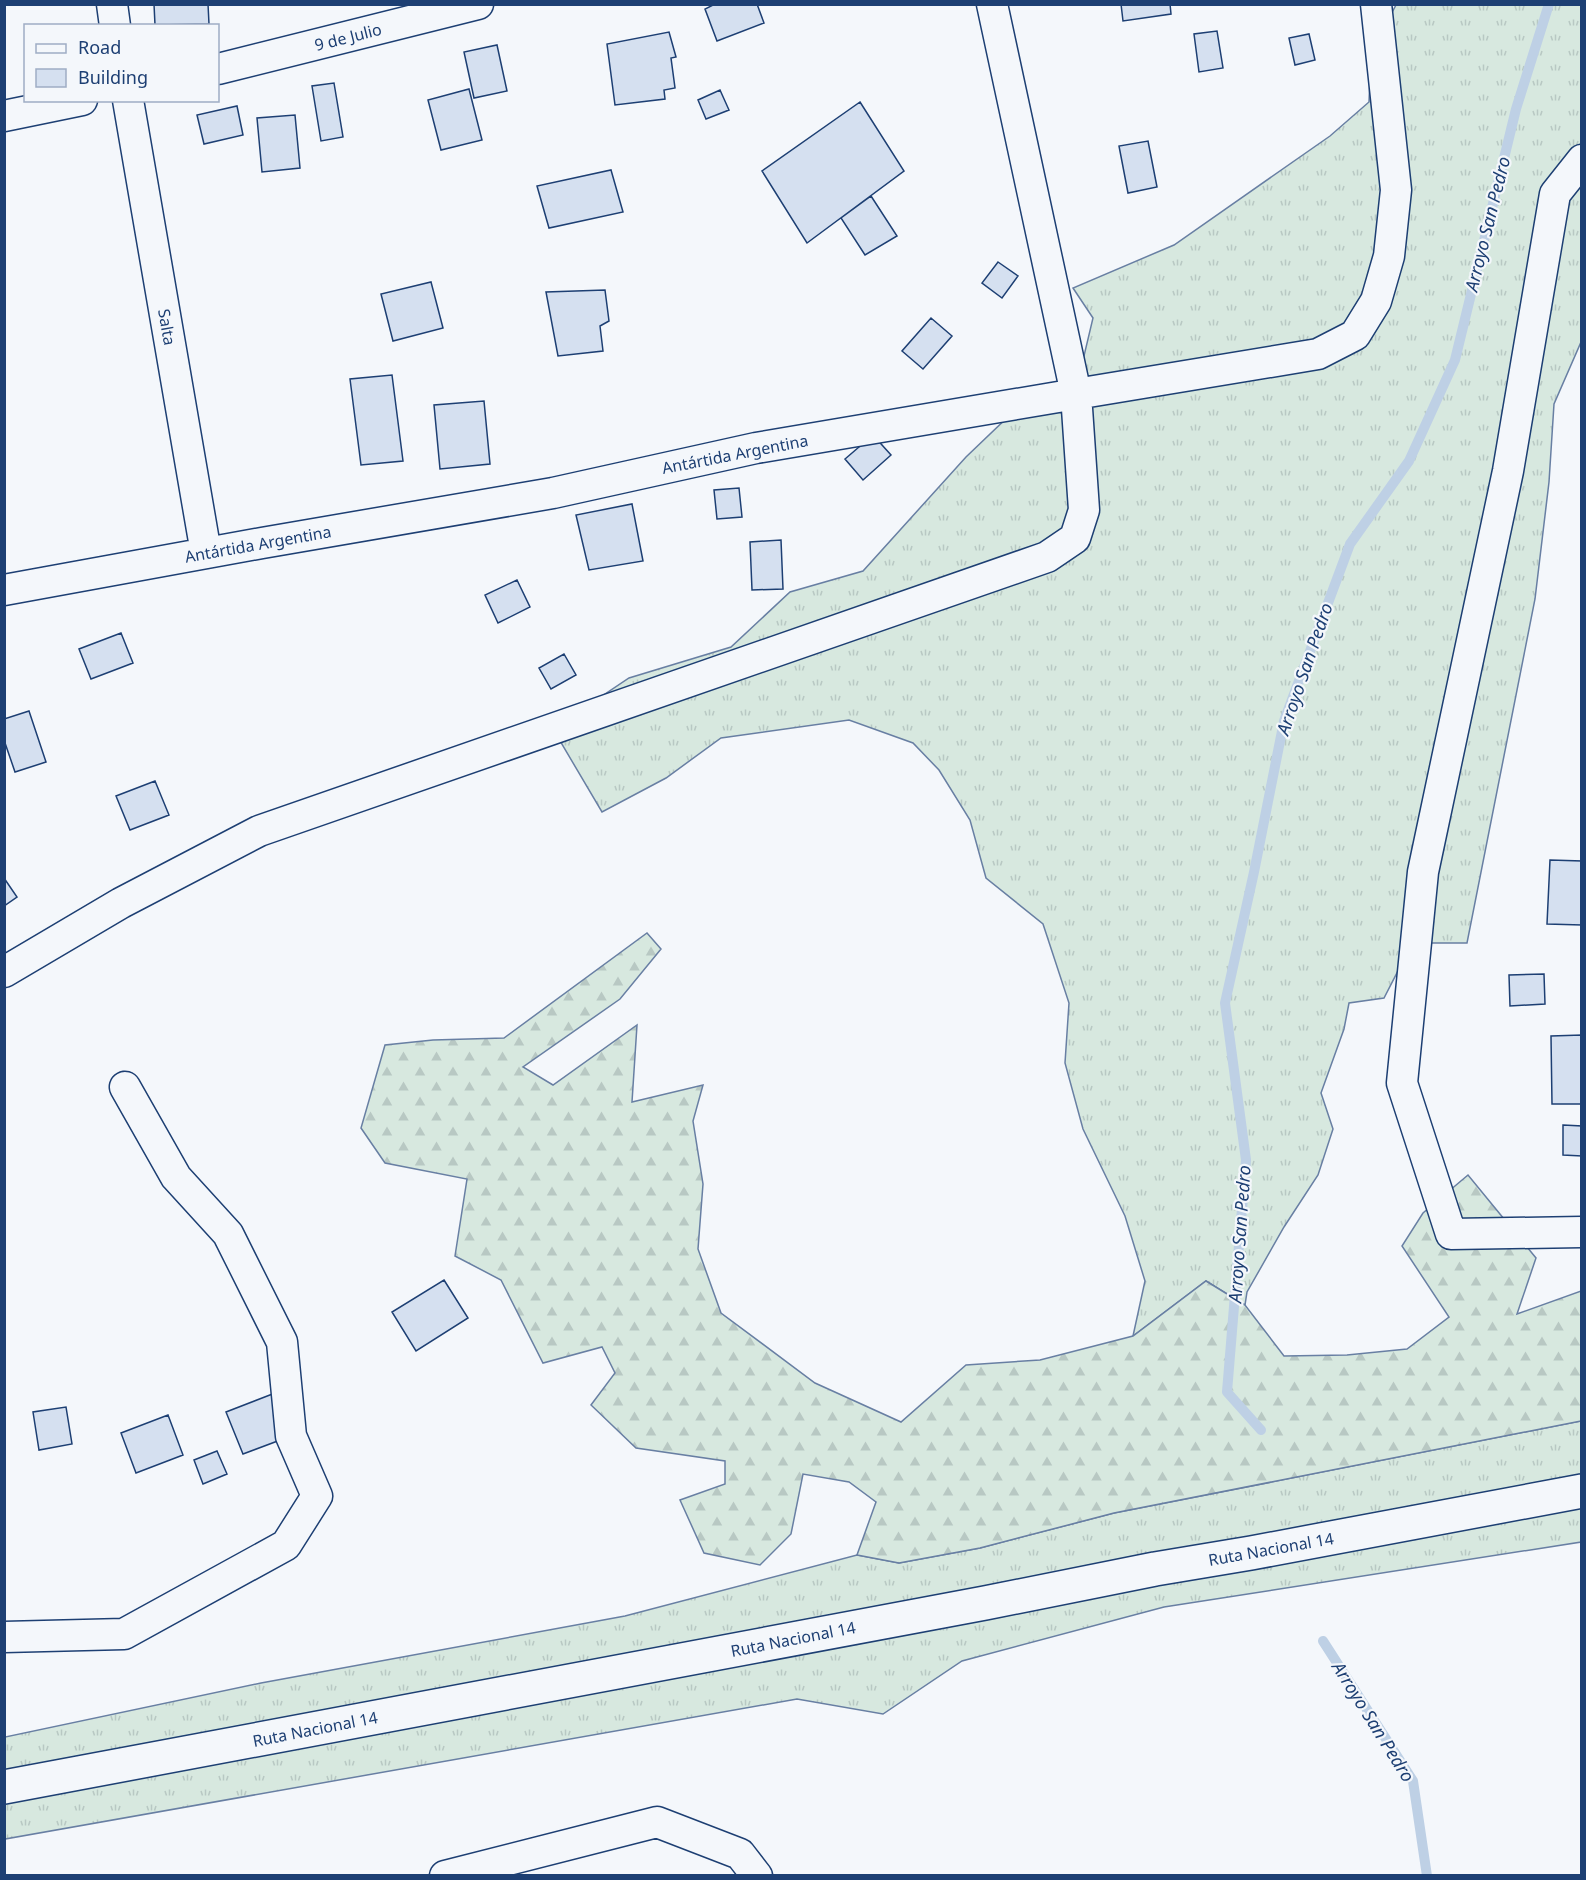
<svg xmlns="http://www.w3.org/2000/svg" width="1586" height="1880" viewBox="0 0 1586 1880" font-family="'Noto Sans',sans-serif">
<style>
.grass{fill:url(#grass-tufts);stroke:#687fa3;stroke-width:1.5}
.forest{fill:url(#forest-firs);stroke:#687fa3;stroke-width:1.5}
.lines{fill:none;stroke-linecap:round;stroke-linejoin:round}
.stream{stroke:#bed0e5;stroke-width:10}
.building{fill:#d5e0f0;stroke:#1d3f73;stroke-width:1.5}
.minor-casing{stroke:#1d3f73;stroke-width:33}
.trunk-casing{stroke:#1d3f73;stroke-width:36}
.minor{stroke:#f4f7fb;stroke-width:30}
.trunk{stroke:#f4f7fb;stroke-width:33}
.labels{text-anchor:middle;stroke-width:4.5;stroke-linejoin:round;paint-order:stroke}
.street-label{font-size:16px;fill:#1d3f73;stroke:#f4f7fb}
.water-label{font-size:18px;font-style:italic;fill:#1d3f73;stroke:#f4f7fb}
</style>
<defs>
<pattern id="grass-tufts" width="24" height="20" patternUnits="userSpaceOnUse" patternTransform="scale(1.5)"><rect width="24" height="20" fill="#d7e8df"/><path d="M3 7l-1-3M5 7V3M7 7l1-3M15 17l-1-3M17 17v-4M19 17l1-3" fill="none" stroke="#b8c8c3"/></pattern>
<pattern id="forest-firs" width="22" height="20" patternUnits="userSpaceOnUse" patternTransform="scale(1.5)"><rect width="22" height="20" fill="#d7e8df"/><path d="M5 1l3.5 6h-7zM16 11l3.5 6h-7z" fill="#b8c8c3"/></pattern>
</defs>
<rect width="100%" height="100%" fill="#f4f7fb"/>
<path class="grass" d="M1396,5H1581V342L1554,404L1549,482L1535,599L1467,943H1421L1400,967L1384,998L1349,1003L1344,1029L1321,1093L1333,1129L1318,1175L1284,1227L1247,1292L1245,1305L1206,1281L1133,1336L1145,1281L1125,1216L1083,1129L1065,1063L1069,1003L1043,924L986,878L970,820L939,770L913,743L849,720L721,738L666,778L602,812L553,729L629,678L731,647L790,592L863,571L966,457L1011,414L1075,394L1093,318L1073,288L1174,245L1330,136L1369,102L1371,52Z
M1581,1421V1542L1164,1607L962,1661L883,1714L797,1699L5,1839V1737L261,1683L625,1616L857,1555L899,1563L980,1548L1114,1513Z"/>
<path class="forest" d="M647,933L661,949L620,999L523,1067L553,1085L637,1025L632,1102L703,1085L693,1121L703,1184L698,1249L721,1313L815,1383L901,1422L966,1365L1040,1360L1133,1336L1206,1281L1245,1305L1284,1356L1347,1355L1407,1349L1449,1317L1402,1246L1423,1213L1468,1175L1536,1258L1517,1314L1581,1291V1421L1114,1513L980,1548L899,1563L857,1555L876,1502L849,1482L803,1474L791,1534L760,1565L704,1553L680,1500L725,1484V1461L636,1448L591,1405L615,1373L602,1347L543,1363L501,1280L455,1256L467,1179L385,1163L361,1128L385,1045L433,1040L504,1038Z"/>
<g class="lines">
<path class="stream" d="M1261,1430L1227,1392L1246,1160L1225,1003L1254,872L1284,721L1350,544L1409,461L1455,360L1516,109L1549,4
M1323,1641L1413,1781L1427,1876"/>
</g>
<path class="building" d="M154,4H208L209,24L155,25Z
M715,4H757L764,23L717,41L705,9Z
M1121,4H1170L1171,14L1123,21Z
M1217,31L1223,68L1199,72L1194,34Z
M669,32L676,57L671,58L675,88L664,90L665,99L615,105L607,44Z
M1309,34L1315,60L1295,65L1289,38Z
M497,45L507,91L474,98L464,52Z
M334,83L343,137L321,141L312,86Z
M469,89L482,140L441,150L428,100Z
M720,90L729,110L706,119L698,100Z
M860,102L904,171L807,243L762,171Z
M237,106L243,135L204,144L197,115Z
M295,115L300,168L262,172L257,118Z
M1148,141L1157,187L1128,193L1119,146Z
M611,170L623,212L549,228L537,186Z
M871,196L897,236L865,255L841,218Z
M998,262L1018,276L1002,298L982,283Z
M431,282L443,328L393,341L381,294Z
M605,290L609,321L600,326L603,351L558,356L546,292Z
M931,318L952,336L923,369L902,351Z
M392,375L403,461L361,465L350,379Z
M484,401L490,464L440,469L434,405Z
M873,435L891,455L863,480L845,459Z
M739,488L742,517L717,519L714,490Z
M632,504L643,561L589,570L576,515Z
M781,540L783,589L752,590L750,542Z
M517,580L530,607L498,623L485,595Z
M121,633L133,663L91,679L79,649Z
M564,654L576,675L551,689L539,668Z
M29,711L46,762L15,772L4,740V719Z
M155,781L169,815L130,830L116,796Z
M1550,860L1582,861V925L1547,924Z
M4,878L17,897L4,906Z
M1544,974L1545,1004L1510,1006L1509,975Z
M1582,1035V1104H1552L1551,1036Z
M1563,1125L1582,1126V1156L1563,1155Z
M444,1280L468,1318L416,1351L392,1312Z
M275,1393L291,1436L243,1454L226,1412Z
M66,1407L72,1444L39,1450L33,1412Z
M168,1415L183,1455L136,1473L121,1433Z
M217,1451L227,1474L203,1484L194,1460Z"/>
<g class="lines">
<g class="minor-casing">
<path id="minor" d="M112,4L115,26
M218,69L478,4
M128,100L206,553
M4,116L82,100
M1582,160L1555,194L1508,471L1423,872L1402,1083L1451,1234L1582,1232
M4,590L262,543L553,493L756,448L1076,394L992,4
M4,972L121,903L259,831L1047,557L1075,538L1084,510L1076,394L1318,354L1355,335L1376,301L1389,256L1396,190L1376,4
M4,1637L124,1634L286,1545L317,1496L291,1436L282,1342L228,1234L176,1177L125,1087
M445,1876L657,1822L740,1854L757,1876"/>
</g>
<g class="trunk-casing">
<path id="trunk" d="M4,1787L985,1603L1155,1569L1251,1553L1582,1491"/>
</g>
<use href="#minor" class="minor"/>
<use href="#trunk" class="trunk"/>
</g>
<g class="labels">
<g class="street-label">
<text transform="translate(348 37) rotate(-14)" y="6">9 de Julio</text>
<text transform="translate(167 327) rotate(80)" y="6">Salta</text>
<text transform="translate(735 454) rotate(-11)" y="6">Antártida Argentina</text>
<text transform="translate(258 544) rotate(-10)" y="6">Antártida Argentina</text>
<text transform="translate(1271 1549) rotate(-10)" y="6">Ruta Nacional 14</text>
<text transform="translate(793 1639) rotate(-11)" y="6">Ruta Nacional 14</text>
<text transform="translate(315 1729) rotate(-11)" y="6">Ruta Nacional 14</text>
</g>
<g class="water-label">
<text transform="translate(1488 224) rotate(-76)" y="6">Arroyo San Pedro</text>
<text transform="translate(1305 669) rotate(-71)" y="6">Arroyo San Pedro</text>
<text transform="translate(1240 1234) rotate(-86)" y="6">Arroyo San Pedro</text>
<text transform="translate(1373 1722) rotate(58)" y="6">Arroyo San Pedro</text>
</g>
</g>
<rect width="1586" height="1880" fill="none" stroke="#1d3f73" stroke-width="12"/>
<rect x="24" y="24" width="195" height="78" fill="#f4f7fb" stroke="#9eadc5" stroke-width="1.5"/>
<rect x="36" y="44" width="30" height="9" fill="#f4f7fb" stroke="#9eadc5" stroke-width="1.5"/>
<text x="78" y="54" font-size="18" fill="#1d3f73">Road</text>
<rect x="36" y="69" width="30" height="18" fill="#d5e0f0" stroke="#9eadc5" stroke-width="1.5"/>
<text x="78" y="84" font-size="18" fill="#1d3f73">Building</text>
</svg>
